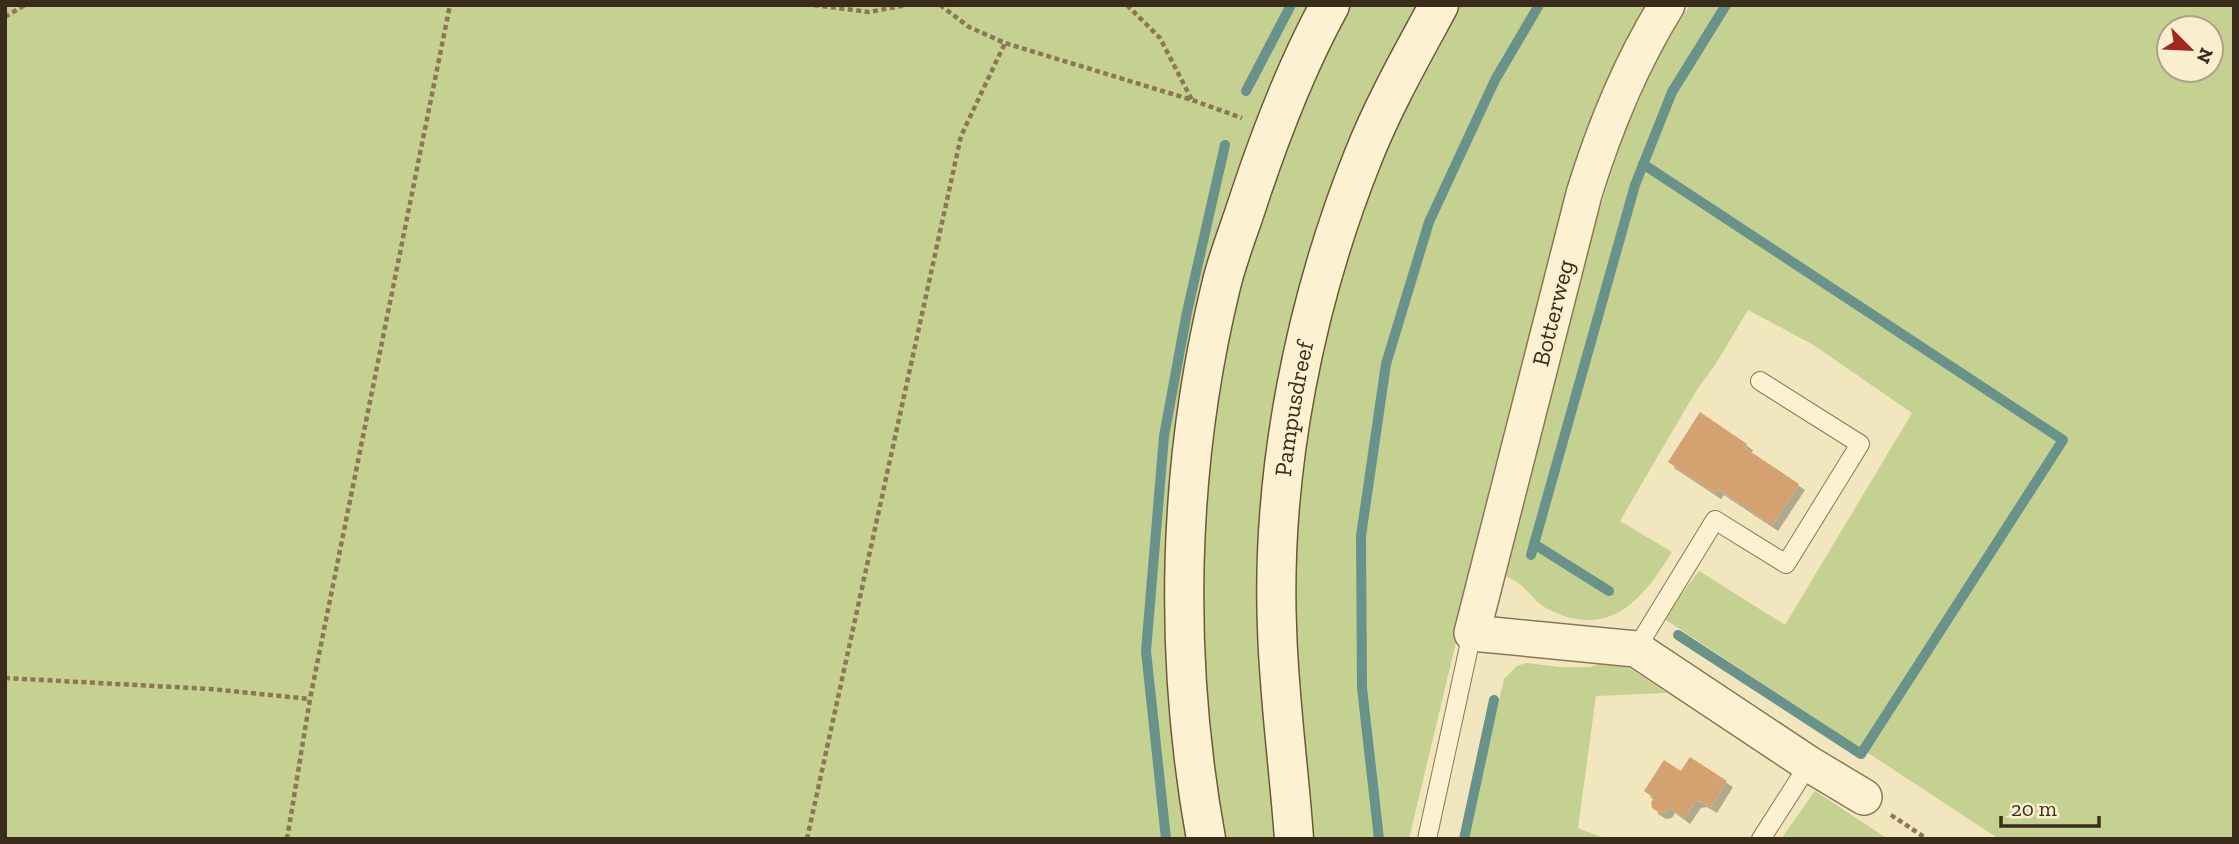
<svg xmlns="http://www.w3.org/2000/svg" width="2239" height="844" viewBox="0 0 2239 844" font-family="'Zilla Slab',serif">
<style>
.green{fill:#c5d191;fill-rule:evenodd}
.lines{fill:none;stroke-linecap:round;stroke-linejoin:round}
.stream{stroke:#68928a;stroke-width:10}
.building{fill:#d4a171;filter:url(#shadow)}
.lane-casing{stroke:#8c7655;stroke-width:20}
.street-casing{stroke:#8c7655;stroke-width:38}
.secondary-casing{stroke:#6e5739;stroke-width:41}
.path{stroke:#8c7655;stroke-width:4.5;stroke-dasharray:5 3.5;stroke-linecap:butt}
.lane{stroke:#fcf2d2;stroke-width:18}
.street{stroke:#fcf2d2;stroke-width:35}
.secondary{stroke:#fcf2d2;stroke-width:38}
.labels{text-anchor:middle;stroke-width:5;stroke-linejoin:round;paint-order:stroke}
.street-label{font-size:24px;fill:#3a2c1b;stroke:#f9efcf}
</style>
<defs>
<filter id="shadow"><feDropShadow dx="6" dy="6" stdDeviation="0" flood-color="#0004"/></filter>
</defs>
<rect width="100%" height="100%" fill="#f2e6be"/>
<path class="green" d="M5,5H1317L1188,395L1197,839H5Z
M1343,5H1428L1307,296L1285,839H1219L1201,702L1206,430L1248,235Z
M1453,5H1659L1485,521L1409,839H1305L1290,696L1299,437L1353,220Z
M1690,5H2234V839H1999L1663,618L1699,571L1785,625L1912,413L1812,344L1748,310L1715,365L1696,391L1620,521L1672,552C1642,601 1608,641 1546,608C1533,601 1526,586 1513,580C1509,577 1503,576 1498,575L1571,299L1624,133L1660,53ZM2169,28H2211V70H2169Z
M1614,658L1667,693L1596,696L1578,828L1606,839H1467L1504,679L1517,666L1526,663L1560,667H1590Z
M1815,791L1888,839H1781Z"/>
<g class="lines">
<path class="stream" d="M1246,91L1291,5
M1643,164L2063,440L1861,754L1678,635
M1534,544L1609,591
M1531,555L1635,185L1672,92L1726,5
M1166,839L1146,651L1164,436L1187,312L1225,145
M1379,839L1362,688L1361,536L1386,364L1429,222L1495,80L1539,5
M1464,839L1494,700"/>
</g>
<path class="building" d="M1700,412L1747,444L1745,448L1799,484L1772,525L1718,489L1715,493L1668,462Z
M1690,757L1727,781L1711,807L1701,801L1695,802L1684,818L1669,807L1666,812L1660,813L1652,808L1651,802L1654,798L1644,791L1664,760L1681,771Z"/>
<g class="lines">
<g class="lane-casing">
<path id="lane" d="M1636,649L1715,520L1786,564L1860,444L1760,381
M1427,839L1472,633
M1761,839L1809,764"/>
</g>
<g class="street-casing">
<path id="street" d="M1667,5C1631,63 1604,129 1584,194L1472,633L1636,649L1809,764L1864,797"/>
</g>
<g class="secondary-casing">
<g id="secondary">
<path d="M1206,839C1173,657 1177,466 1221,286C1228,256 1241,225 1250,196C1272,130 1297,65 1330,5"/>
<path id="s1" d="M1294,839C1289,768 1279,698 1277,628C1271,471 1305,302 1363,157C1384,104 1412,55 1439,5"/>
</g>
</g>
<path class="path" d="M814,5L869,12L907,5
M940,5L969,27L1005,43L1192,100L1242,118
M1127,5L1160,38L1192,100
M5,17L25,5
M5,678L211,689L310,699
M1891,815L1927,839
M287,839L310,699L450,5
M807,839L961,136L1005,43"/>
<use href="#lane" class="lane"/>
<use href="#street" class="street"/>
<use href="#secondary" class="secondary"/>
</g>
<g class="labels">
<g class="street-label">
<text transform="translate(1553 313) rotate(-76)" y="8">Botterweg</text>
<text dy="8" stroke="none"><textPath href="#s1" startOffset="432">Pampusdreef</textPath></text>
</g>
</g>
<rect width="2239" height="844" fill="none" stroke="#3a2c1b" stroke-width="14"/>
<g transform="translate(2190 49) rotate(114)"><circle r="33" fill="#f9efcf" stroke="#ada187" stroke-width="2"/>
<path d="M0-5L12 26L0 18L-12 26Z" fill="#a12820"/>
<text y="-10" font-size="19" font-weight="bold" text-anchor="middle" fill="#3a2c1b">N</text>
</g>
<path d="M2001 816v10h98v-10" fill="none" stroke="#3a2c1b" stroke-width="3.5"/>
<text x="2011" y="816" font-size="21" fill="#3a2c1b" stroke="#f9efcf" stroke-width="5" paint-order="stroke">20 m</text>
</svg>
